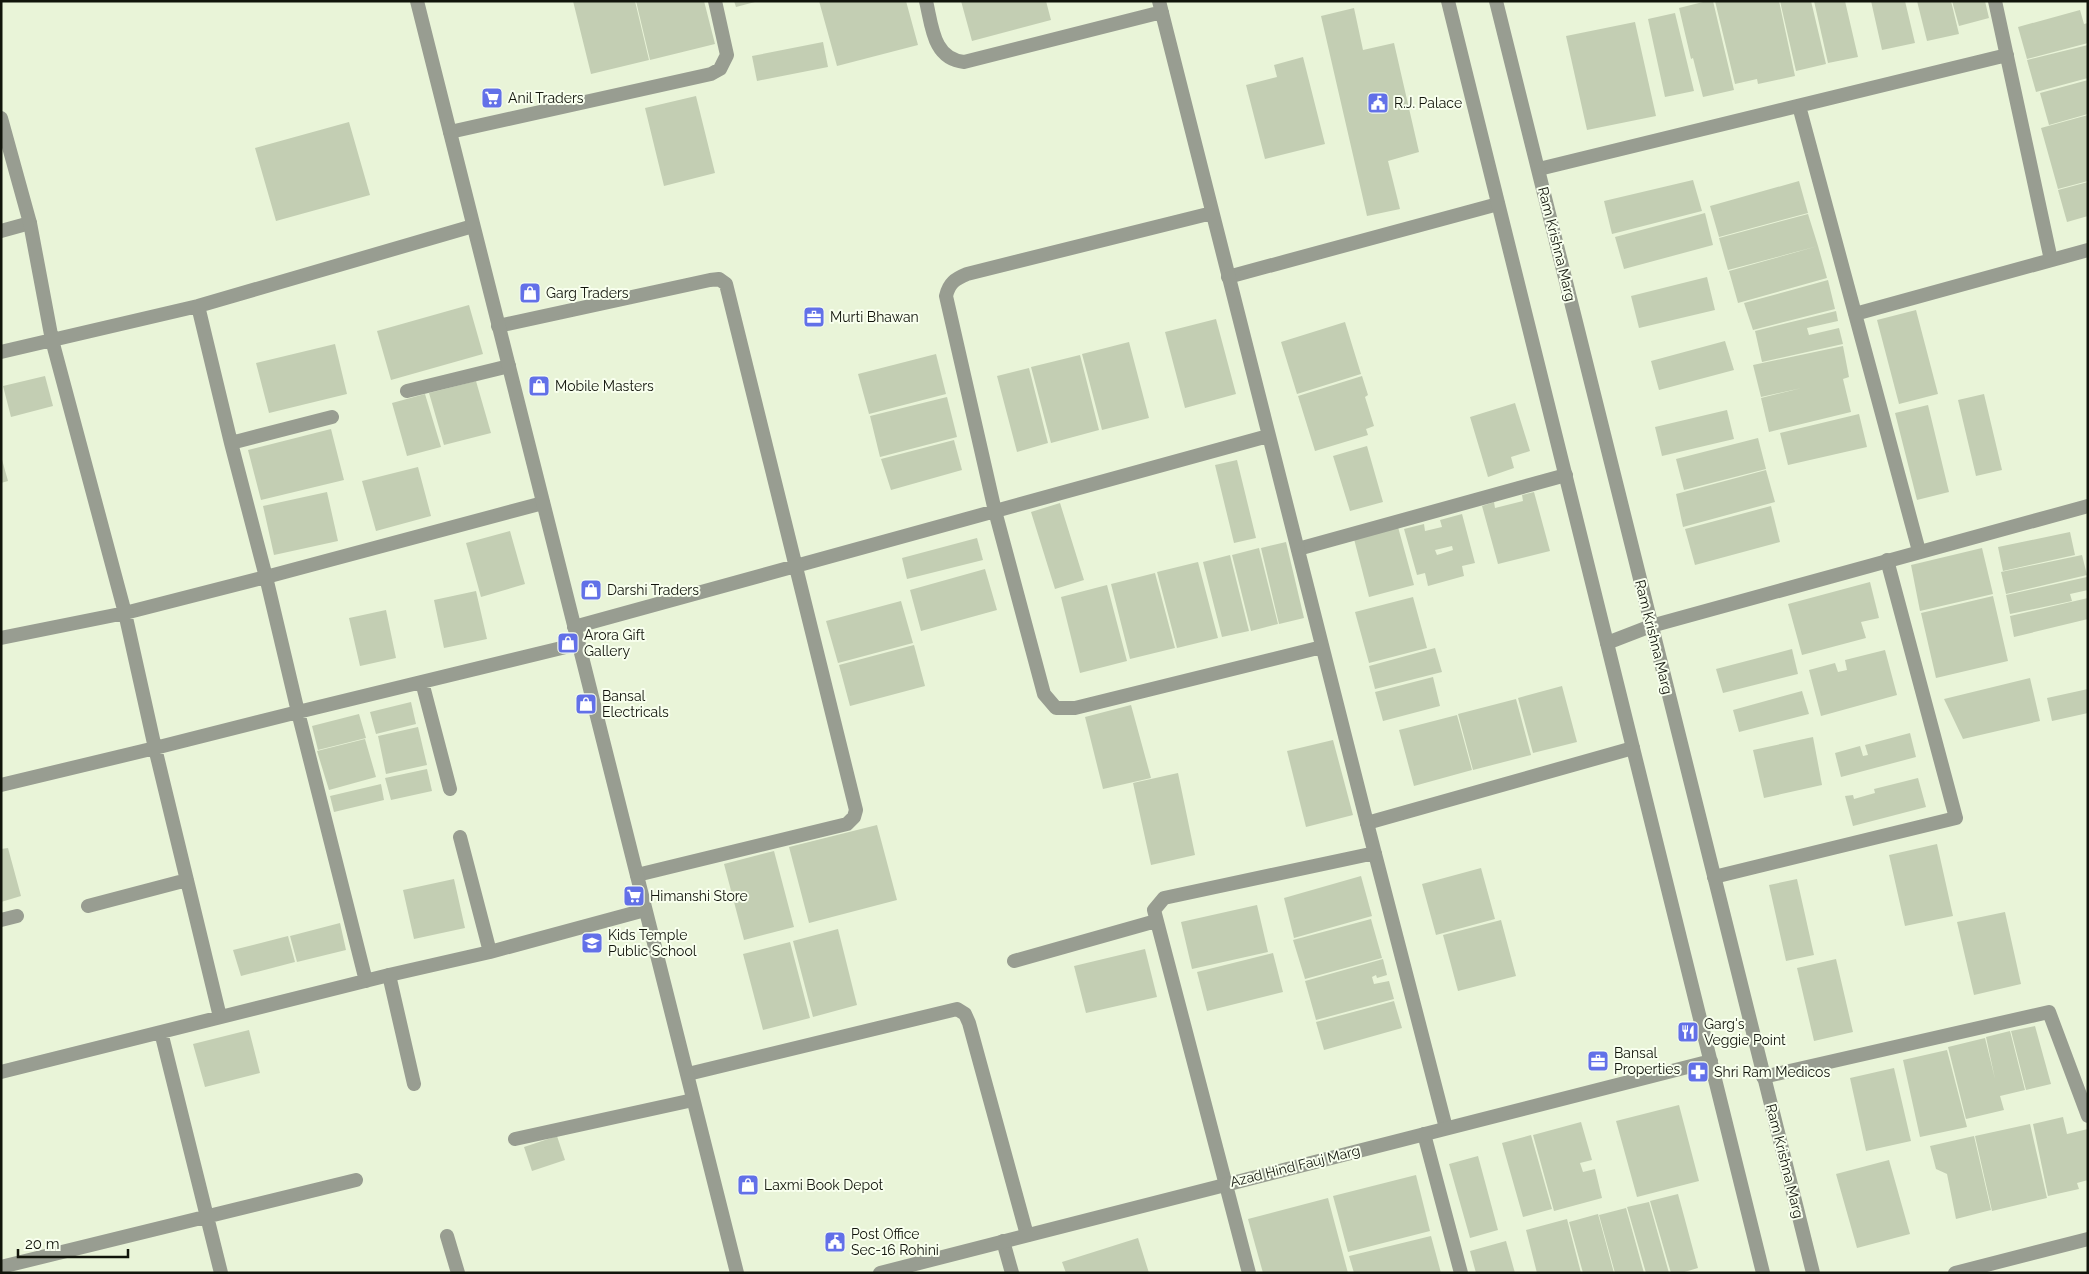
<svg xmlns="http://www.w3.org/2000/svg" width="2089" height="1274" viewBox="0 0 2089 1274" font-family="Raleway,sans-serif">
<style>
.building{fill:#c3ceb3;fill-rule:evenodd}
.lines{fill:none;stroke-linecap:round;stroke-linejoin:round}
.service{stroke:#989d91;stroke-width:14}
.minor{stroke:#989d91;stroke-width:14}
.tertiary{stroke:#989d91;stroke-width:14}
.labels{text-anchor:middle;stroke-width:4;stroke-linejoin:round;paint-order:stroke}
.poi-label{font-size:14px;fill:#11140b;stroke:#f8ffee;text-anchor:start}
.street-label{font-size:14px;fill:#11140b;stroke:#f8ffee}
</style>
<rect width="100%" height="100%" fill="#e9f4d8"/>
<path class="building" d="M573,1H635L649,60L591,74Z
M636,1H704L715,44L650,60Z
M734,1H755V2L736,7Z
M819,1H906L918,45L837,66Z
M961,1H1046L1051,20L972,41Z
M1707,1H1713L1734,90L1703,97L1693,58L1691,59L1679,8Z
M1715,1H1779L1795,76L1758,84L1757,79L1735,84Z
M1780,1H1811L1826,64L1796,71Z
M1814,1H1845L1858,57L1828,63Z
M1871,1H1905L1915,43L1882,50Z
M1917,1H1951L1959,34L1927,41Z
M1952,1H1985L1989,18L1959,26Z
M1354,8L1363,50L1394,43L1419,152L1388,161L1400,209L1367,216L1321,16Z
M2080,10L2084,24L2088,23V43L2027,59L2018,27Z
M1675,13L1694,91L1665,97L1648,19Z
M1635,22L1656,116L1587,130L1566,36Z
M823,42L828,67L757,81L752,56Z
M2088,45V78L2036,92L2027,60Z
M1303,57L1325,144L1265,159L1246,85L1277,77L1274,65Z
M2088,80V114L2049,125L2040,93Z
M696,96L715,173L664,186L645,108Z
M2088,115V181L2058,189L2041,128Z
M349,122L370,195L276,221L255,148Z
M1693,180L1702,211L1612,234L1604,201Z
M1799,181L1808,213L1719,237L1710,206Z
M2088,182V216L2067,222L2058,190Z
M1705,213L1713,245L1624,269L1615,237Z
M1808,214L1818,246L1728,270L1719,238Z
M1818,246L1827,278L1738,303L1729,271Z
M1707,277L1715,310L1639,328L1631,296Z
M1828,280L1835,309L1753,330L1744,303Z
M469,305L483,354L391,380L377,331Z
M1916,310L1938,394L1899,404L1877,320Z
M1836,311L1838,321L1807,328L1809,335L1839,328L1843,344L1762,362L1755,331Z
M1216,319L1236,394L1185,408L1165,332Z
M1345,322L1361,374L1297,394L1281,342Z
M1725,341L1734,370L1659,390L1651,361Z
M1129,342L1149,418L1102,430L1082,354Z
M335,344L347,394L269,413L256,363Z
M1843,346L1849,377L1843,379L1851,412L1769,432L1761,398L1802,388L1761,397L1753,365Z
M936,354L946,394L869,414L858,374Z
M1080,355L1099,430L1051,443L1031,367Z
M1029,368L1048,443L1017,452L997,376Z
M45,376L53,406L11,417L3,386Z
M1362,376L1368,395L1365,397L1374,426L1366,429L1368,435L1315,451L1298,396Z
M476,381L491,433L444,445L429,393Z
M425,394L441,447L407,456L392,403Z
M1984,394L2002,470L1976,476L1958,400Z
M947,397L957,437L880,457L870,416Z
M1515,403L1530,451L1511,457L1514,468L1488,477L1470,417Z
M1928,405L1949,492L1917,500L1895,413Z
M1727,410L1734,439L1662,456L1655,427Z
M1859,414L1867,447L1788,465L1780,433Z
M331,429L344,480L261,500L248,450Z
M1758,438L1766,469L1684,490L1676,459Z
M954,440L962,470L891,490L881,459Z
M1367,446L1383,502L1350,511L1333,456Z
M1,456L8,481L1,483Z
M1237,460L1256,538L1234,543L1215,465Z
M418,467L431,516L376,531L362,481Z
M1766,470L1775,502L1683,527L1676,494Z
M327,492L338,541L274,555L263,506Z
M1534,492L1550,551L1498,564L1482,506L1494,502L1495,508L1523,501L1522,495Z
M1060,503L1084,580L1055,589L1031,512Z
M1771,506L1780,542L1695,565L1685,529Z
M1462,514L1475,563L1462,566L1464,576L1428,586L1425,573L1417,575L1404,529L1424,524L1425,531L1442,527L1440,520ZM1452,546L1453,550L1437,555L1435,550Z
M1398,527L1414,585L1369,597L1354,539Z
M510,531L525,584L481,597L466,543Z
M2070,532L2075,555L2003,571L1998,547Z
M977,538L983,560L907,579L902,558Z
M1286,542L1304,618L1279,624L1261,548Z
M1259,548L1278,624L1251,631L1232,555Z
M1982,548L1993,594L1920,611L1911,565Z
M1230,555L1249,631L1222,637L1203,562Z
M2082,555L2087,575L2006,594L2001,572Z
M1198,562L1218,638L1177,648L1157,572Z
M985,569L997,610L921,631L910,590Z
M1155,573L1175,648L1130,659L1111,584Z
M2087,577L2088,590L2070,594L2072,601L2010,614L2006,595Z
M1870,582L1879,618L1861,622L1866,638L1802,655L1788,604Z
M1107,585L1127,661L1080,673L1061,597Z
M476,591L487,639L444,648L434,600Z
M1993,596L2008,661L1936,678L1921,613Z
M1413,597L1427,648L1369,663L1355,612Z
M2088,598V619L2014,637L2010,616Z
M901,601L913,643L838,663L826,621Z
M386,610L396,658L360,666L349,618Z
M914,645L925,686L850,706L839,665Z
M1435,648L1442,672L1375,689L1369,666Z
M1792,649L1798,674L1723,693L1716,669Z
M1885,650L1897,695L1821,716L1809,670L1835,663L1838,672L1847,670L1845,660Z
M1433,677L1440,706L1383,721L1375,692Z
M2030,678L2040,721L1963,739L1944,699Z
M1562,686L1577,742L1533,753L1518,698Z
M2088,689V713L2052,721L2047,698Z
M1802,691L1809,714L1739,732L1733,710Z
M1516,699L1531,755L1473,770L1458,714Z
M411,702L416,724L376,734L370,712Z
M1131,705L1151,778L1103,789L1085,717Z
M359,714L366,738L318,750L312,726Z
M1457,715L1472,770L1414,786L1399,730Z
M418,727L427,765L386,774L378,736Z
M1910,733L1916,757L1841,777L1835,753L1860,746L1863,756L1868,755L1865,745Z
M1813,737L1822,785L1764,798L1753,750Z
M365,739L376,777L329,790L317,751Z
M1333,740L1353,815L1306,827L1287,751Z
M427,769L432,791L391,800L385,778Z
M1178,773L1195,855L1151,865L1133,783Z
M1918,778L1926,807L1853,826L1845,796L1853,795L1854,799L1875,793L1874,789Z
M381,784L384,800L334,812L330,796Z
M877,825L897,900L809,923L789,847Z
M1937,844L1953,916L1905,926L1889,855Z
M8,848L21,896L1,902V849Z
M774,851L794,927L744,940L724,864Z
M1481,868L1495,919L1436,935L1422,884Z
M1361,876L1372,916L1294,938L1284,898Z
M454,879L465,928L414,939L403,890Z
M1797,879L1814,955L1786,961L1769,885Z
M1257,905L1268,952L1192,969L1181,922Z
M2005,912L2021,984L1974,995L1957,922Z
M1371,919L1382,958L1305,979L1293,940Z
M1501,920L1516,976L1458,991L1443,935Z
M340,923L346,950L297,962L290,936Z
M838,929L857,1005L813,1017L793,941Z
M288,936L295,962L241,976L233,950Z
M790,942L810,1018L763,1030L743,954Z
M1145,949L1157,997L1086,1013L1074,966Z
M1273,953L1283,992L1207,1011L1197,972Z
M1383,959L1387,975L1377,978L1376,975L1372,977L1374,984L1389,981L1394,999L1316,1020L1305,981Z
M1836,959L1853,1032L1814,1041L1797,968Z
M1394,1001L1402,1028L1324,1050L1316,1022Z
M2035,1026L2051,1084L2026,1090L2011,1031Z
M249,1030L260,1073L205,1087L193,1044Z
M2010,1031L2025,1090L2000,1096L2004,1110L1966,1119L1948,1047L1985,1038L1995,1079L1986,1037Z
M1947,1050L1967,1127L1920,1137L1903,1060Z
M1894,1068L1911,1141L1866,1151L1850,1078Z
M1679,1105L1699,1181L1637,1197L1616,1121Z
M2063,1117L2067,1134L2088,1129V1180L2077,1183L2079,1189L2048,1196L2033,1124Z
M1581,1122L1592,1160L1580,1163L1583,1172L1595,1169L1602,1198L1554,1211L1533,1135Z
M2030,1124L2047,1198L1992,1211L1975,1136Z
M1531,1135L1552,1209L1523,1217L1502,1143Z
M557,1136L565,1160L532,1171L524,1147Z
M1974,1136L1991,1210L1956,1219L1947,1174L1936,1169L1930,1146Z
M1478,1156L1498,1230L1470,1238L1449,1164Z
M1889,1160L1910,1234L1857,1248L1836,1174Z
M1416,1175L1430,1231L1348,1252L1333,1196Z
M1678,1194L1698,1268L1681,1273H1671L1650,1201Z
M1328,1198L1348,1273H1263L1248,1219Z
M1649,1202L1669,1273H1646L1627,1207Z
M1626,1208L1644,1273H1615L1599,1215Z
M1598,1214L1614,1273H1583L1569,1222Z
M1567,1219L1581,1273H1537L1526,1230Z
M1431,1236L1441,1273H1354L1349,1256Z
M1138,1238L1149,1273H1066L1062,1262Z
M1506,1241L1515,1273H1476L1470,1251Z"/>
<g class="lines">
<path class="service" d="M1995,1L2051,260
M1799,106L1919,551
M1539,169L2007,55
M1,231L30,223
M1228,277L1498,204
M1855,314L2088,250
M407,391L509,366
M1298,549L1566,475
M1367,823L1633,748
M1714,877L1956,818L1887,560
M389,975L414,1084
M1763,1077L2049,1012L2088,1116
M515,1139L693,1100
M447,1236L458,1273"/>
<path class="minor" d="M926,1C932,26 933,59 964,62L1162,12
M1159,1L1367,823L1446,1128
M1,118L30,223L52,340L125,613L1,638
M450,132L711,74L720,69L727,55L715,1
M1212,213L967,274C955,279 949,283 946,296L995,511L1044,694L1056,708H1075L1322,647
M198,306L231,443L266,577L543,503
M498,326L710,280L719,279L726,284L856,810L854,817L847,824L637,875
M1,352L198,306L473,226
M231,443L332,417
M266,577L298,712L155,748L125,613Z
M574,627L1268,436
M1607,643L1651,626L2088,506
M422,682L450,789
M1,785L155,748L220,1017
M460,837L490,952
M88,906L187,880
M1,920L17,916
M1014,961L1156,921
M366,981L298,712L578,644
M161,1032L221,1273
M1,1072L389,975L490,952L645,910
M688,1074L957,1009L965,1014L969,1023L1027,1235
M1424,1134L1461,1273
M1003,1241L1012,1273
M1,1267L356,1180
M1249,1273L1154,910L1164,898L1375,853
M1955,1273L2088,1239"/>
<path class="tertiary" d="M417,1L737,1273
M1448,1L1763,1273
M1496,1L1813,1273
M880,1273L1711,1061"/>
</g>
<defs>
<g id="supermarket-square" transform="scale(1.125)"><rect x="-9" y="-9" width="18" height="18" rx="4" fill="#6270e8" stroke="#f8ffee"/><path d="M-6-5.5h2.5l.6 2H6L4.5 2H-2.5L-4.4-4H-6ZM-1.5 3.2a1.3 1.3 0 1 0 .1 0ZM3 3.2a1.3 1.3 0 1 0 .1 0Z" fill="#fff"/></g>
<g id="civic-square" transform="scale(1.125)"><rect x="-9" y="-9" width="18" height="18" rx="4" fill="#6270e8" stroke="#f8ffee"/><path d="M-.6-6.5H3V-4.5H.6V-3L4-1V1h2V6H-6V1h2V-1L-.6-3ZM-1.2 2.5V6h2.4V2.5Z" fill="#fff"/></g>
<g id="shop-square" transform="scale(1.125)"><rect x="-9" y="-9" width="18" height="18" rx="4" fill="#6270e8" stroke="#f8ffee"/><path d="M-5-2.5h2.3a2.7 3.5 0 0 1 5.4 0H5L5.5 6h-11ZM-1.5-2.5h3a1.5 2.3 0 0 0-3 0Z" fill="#fff"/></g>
<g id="office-square" transform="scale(1.125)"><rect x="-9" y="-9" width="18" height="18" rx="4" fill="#6270e8" stroke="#f8ffee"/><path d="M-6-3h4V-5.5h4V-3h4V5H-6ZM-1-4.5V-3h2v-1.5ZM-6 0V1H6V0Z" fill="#fff"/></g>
<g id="school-square" transform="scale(1.125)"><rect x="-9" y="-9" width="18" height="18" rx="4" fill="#6270e8" stroke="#f8ffee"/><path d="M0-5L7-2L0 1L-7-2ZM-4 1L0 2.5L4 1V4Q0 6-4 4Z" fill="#fff"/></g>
<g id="restaurant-square" transform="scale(1.125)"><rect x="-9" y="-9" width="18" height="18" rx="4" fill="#6270e8" stroke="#f8ffee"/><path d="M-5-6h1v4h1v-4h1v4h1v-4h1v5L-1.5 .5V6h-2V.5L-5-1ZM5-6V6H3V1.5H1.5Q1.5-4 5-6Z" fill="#fff"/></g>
<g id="pharmacy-square" transform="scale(1.125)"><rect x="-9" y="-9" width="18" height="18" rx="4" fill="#6270e8" stroke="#f8ffee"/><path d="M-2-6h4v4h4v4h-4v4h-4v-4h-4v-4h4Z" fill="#fff"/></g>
</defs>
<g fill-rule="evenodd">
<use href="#supermarket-square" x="492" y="98"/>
<use href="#civic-square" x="1378" y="103"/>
<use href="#shop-square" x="530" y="293"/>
<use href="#office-square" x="814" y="317"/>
<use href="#shop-square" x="539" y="386"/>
<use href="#shop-square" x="591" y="590"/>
<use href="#shop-square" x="568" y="643"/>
<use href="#shop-square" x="586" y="704"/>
<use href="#supermarket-square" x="634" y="896"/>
<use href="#school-square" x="592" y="943"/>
<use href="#restaurant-square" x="1688" y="1032"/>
<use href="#office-square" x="1598" y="1061"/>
<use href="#pharmacy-square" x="1698" y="1072"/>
<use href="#shop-square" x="748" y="1185"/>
<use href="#civic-square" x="835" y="1242"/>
</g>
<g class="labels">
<g class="poi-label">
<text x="508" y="103">Anil Traders</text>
<text x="1394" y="108">R.J. Palace</text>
<text x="546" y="298">Garg Traders</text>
<text x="830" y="322">Murti Bhawan</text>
<text x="555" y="391">Mobile Masters</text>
<text x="607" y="595">Darshi Traders</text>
<text x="584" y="640">Arora Gift<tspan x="584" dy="16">Gallery</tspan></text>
<text x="602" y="701">Bansal<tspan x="602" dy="16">Electricals</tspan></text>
<text x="650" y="901">Himanshi Store</text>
<text x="608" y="940">Kids Temple<tspan x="608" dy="16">Public School</tspan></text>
<text x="1704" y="1029">Garg's<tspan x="1704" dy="16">Veggie Point</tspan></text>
<text x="1614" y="1058">Bansal<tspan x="1614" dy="16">Properties</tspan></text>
<text x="1714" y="1077">Shri Ram Medicos</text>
<text x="764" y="1190">Laxmi Book Depot</text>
<text x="851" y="1239">Post Office<tspan x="851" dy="16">Sec-16 Rohini</tspan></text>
</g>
<g class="street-label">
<text transform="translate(1557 244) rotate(76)" y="5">Ram Krishna Marg</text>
<text transform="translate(1654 637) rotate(76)" y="5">Ram Krishna Marg</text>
<text transform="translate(1785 1161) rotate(76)" y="5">Ram Krishna Marg</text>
<text transform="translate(1295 1166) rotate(-14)" y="5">Azad Hind Fauj Marg</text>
</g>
</g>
<rect width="2089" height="1274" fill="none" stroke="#11140b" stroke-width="5"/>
<path d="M18 1249v8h110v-8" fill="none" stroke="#11140b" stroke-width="2.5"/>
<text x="25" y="1249" font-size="15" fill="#11140b" stroke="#f8ffee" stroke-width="4" paint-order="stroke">20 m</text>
</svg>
